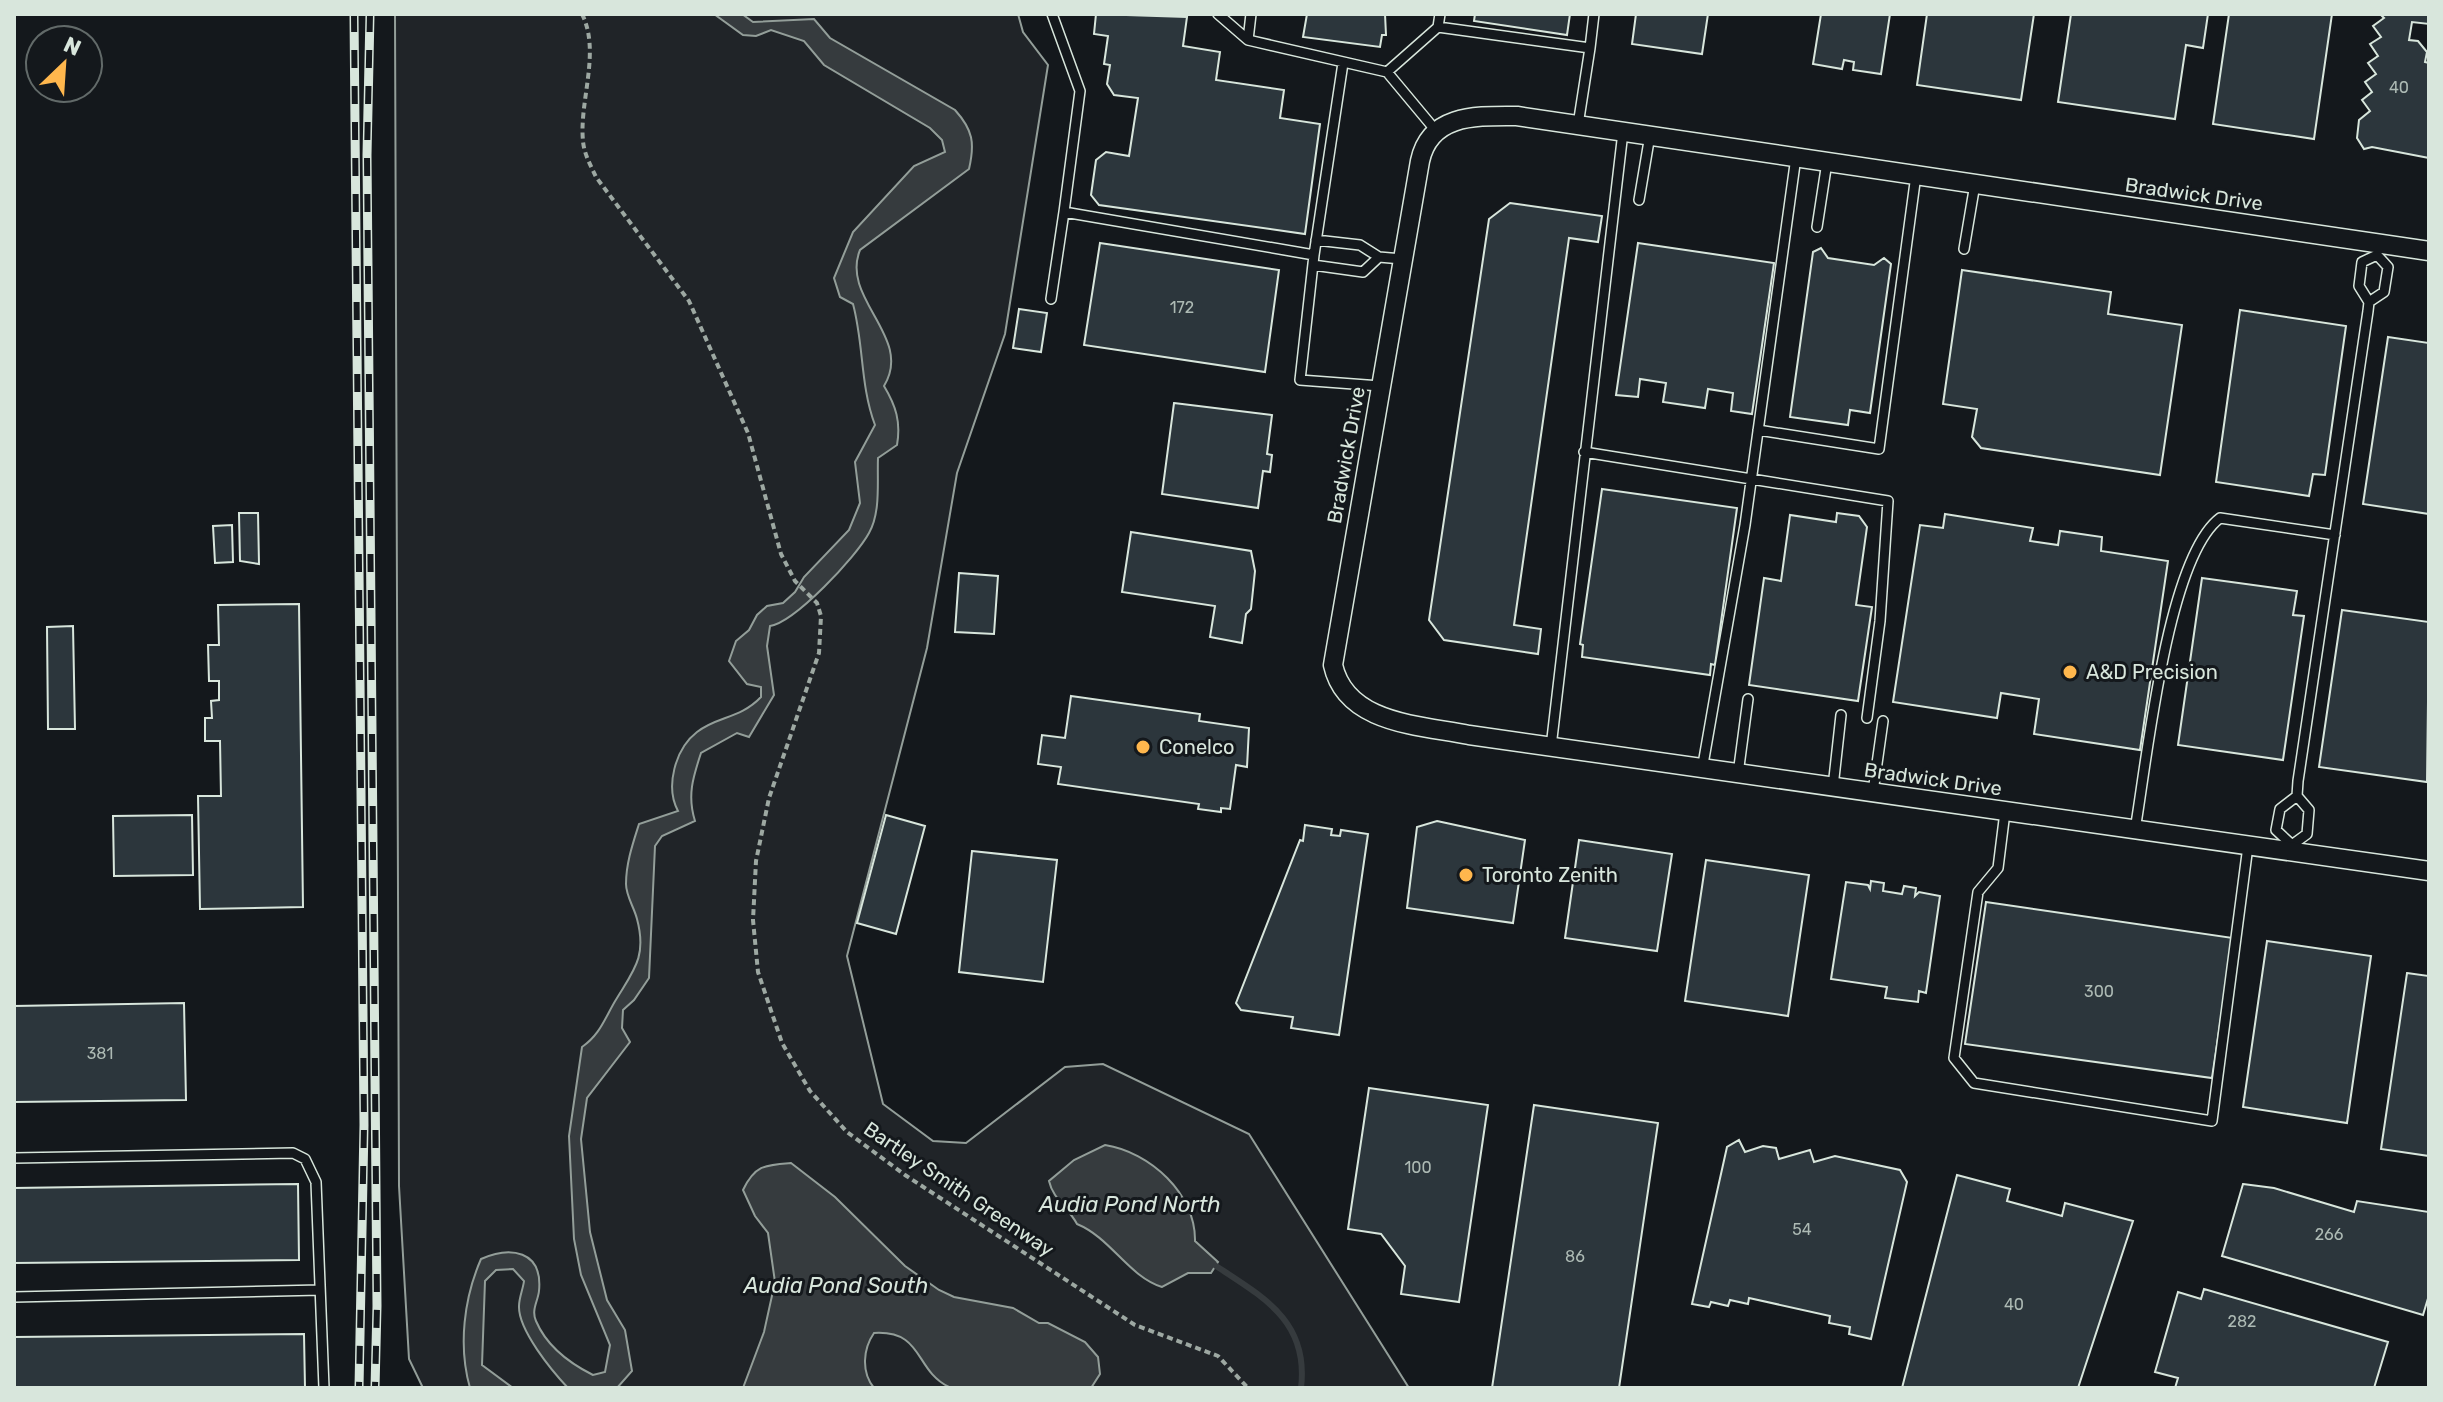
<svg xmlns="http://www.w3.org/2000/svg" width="2443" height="1402" viewBox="0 0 2443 1402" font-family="Rubik,sans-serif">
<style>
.green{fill:#202428;stroke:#939e99;stroke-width:2}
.water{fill:#363b3e;stroke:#939e99;stroke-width:2}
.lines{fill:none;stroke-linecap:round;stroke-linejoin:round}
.stream{stroke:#363b3e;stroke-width:6}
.building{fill:#2c363c;stroke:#d8e6dc;stroke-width:2}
.service-casing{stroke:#d8e6dc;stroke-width:12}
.minor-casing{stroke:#d8e6dc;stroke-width:21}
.path{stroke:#9da8a2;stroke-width:4;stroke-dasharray:6 4;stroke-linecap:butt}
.service{stroke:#14181c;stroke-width:9}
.minor{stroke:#14181c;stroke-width:18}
.rail-casing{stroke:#d8e6dc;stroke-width:9}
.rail{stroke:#14181c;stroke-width:6;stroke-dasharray:18;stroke-linecap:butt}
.poi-dot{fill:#ffb74d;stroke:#14181c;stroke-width:3}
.labels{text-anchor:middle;stroke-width:6;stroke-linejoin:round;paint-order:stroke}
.number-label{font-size:16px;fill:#adbab4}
.street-label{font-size:20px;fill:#d8e6dc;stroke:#14181c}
.poi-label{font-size:20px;fill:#d8e6dc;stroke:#14181c;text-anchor:start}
.water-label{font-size:22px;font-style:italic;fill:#d8e6dc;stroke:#14181c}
</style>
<rect width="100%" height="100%" fill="#14181c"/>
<path class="green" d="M395,14H1018L1023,32L1048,65L1005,334L957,473L927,648L847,956L883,1104L933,1141L966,1143L1065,1067L1103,1064L1249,1134L1409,1388H423L409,1359L399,1186Z"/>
<path class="water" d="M714,14H742L753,22L814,19L830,38L955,110C973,130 975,143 969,169L860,250C840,299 914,337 884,386C896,406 901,422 897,445L878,458C877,481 881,512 869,533C856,557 795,622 770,626L767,646L774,695L749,737L737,733L701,753C693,777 687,796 695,821L662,836L655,846L649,978L634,1000L623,1010L622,1028L630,1042L587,1098L581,1139L590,1232L607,1300L625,1330L632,1371L617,1388H568C552,1371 518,1330 519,1306C519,1298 523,1289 524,1281L513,1269L496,1270L485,1281L482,1365L513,1388H470C458,1346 464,1298 481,1259C510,1246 543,1250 539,1291C538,1301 531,1310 536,1321C547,1347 569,1363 593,1375L605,1372L610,1345L581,1275L574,1239L569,1136L582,1047C601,1034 605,1017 617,998C634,970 647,956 637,919C634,907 626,896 626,884C626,863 633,843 639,824L678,811C665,787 675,749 697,732C717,716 740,719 761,697V687L747,684L729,661L736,641L749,630L757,615L767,606L783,603L795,592L804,577L849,530L860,503L855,462L875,425C860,385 864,345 853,304L840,297L834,278L853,232L914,166L945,152L942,140L930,128L824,65L804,41L771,30L756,36L743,35Z
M1105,1145C1150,1152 1196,1194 1195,1241L1218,1262L1211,1273H1188L1162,1287C1128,1276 1111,1238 1077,1224C1068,1207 1053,1199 1049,1181L1074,1160Z
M791,1163L835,1197L905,1266L939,1290L954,1297L1013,1308L1039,1323H1048L1085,1342L1098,1357L1100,1374L1091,1388C1070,1388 961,1393 949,1387C914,1370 924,1330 874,1333C863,1349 861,1372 874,1388H743L764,1332L775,1282L768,1233L755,1216L743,1190C755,1165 765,1165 791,1163Z"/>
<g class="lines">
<path class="stream" d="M1216,1266C1265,1298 1309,1322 1301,1388"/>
</g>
<path class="building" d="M1096,14L1187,17L1183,46L1220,52L1216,80L1284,90L1280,118L1320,124L1305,234L1099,205L1091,195L1096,160L1106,152L1129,156L1138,98L1114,95L1107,84L1110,65L1104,64L1108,36L1094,34Z
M1307,14H1385L1386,35H1382L1380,47L1303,37Z
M1475,14H1570L1567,35L1474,21Z
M1636,14H1708L1702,54L1632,44Z
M1821,14H1890L1881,74L1853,70L1854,62L1844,60L1842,69L1813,64Z
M1927,14H2034L2021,100L1917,85Z
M2071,14H2208L2203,48L2186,45L2175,119L2058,102Z
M2229,14H2332L2314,139L2213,124Z
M2380,14H2429V24L2412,22L2409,40L2418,41L2427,52L2425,62L2429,63V158L2372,147L2364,149L2357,138L2359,120L2370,111L2362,100L2372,92L2365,82L2376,74L2368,63L2378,56L2370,44L2381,37L2373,26L2384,18Z
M1510,203L1602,216L1598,242L1569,238L1514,625L1541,629L1538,654L1444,640L1429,620L1489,219Z
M1100,243L1279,270L1265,372L1084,345Z
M1638,243L1774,263L1752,414L1731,411L1733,393L1708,389L1705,408L1663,402L1666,383L1640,379L1638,397L1616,395Z
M1821,248L1828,258L1874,265L1884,258L1891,264L1870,413L1850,410L1848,425L1790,417L1813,252Z
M1962,270L2111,292L2108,314L2182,325L2160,475L1981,448L1972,437L1977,409L1943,404Z
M1019,309L1047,313L1041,352L1013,348Z
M2240,310L2346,326L2325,475L2313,474L2309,496L2216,482Z
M2388,337L2429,343V514L2363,504Z
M1174,403L1272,415L1267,454L1272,455L1270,472L1263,471L1258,508L1162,494Z
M1602,489L1737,508L1715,665L1711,664L1710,675L1582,657L1583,645L1580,644Z
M239,513H258L259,564L240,561Z
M1837,513L1859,516L1867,527L1856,605L1872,607L1858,701L1749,685L1764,578L1781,581L1790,515L1836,522Z
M1945,514L2033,528L2030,541L2058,545L2060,531L2102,537L2101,551L2168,561L2140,750L2034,734L2039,699L2001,693L1997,718L1893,702L1920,525L1943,528Z
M232,525L233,562L215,563L213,526Z
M1131,532L1251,551L1255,571L1251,609L1246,614L1242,643L1210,637L1215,606L1122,592Z
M959,573L998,576L994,634L955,632Z
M2202,578L2297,591L2293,615L2304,616L2283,760L2178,745Z
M299,604L303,907L200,909L198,796H221L220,741H205V718H212L211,701L219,700V681H209L208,645H219L218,605Z
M2342,610L2429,622L2427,782L2319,767Z
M73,626L75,729H48L47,627Z
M1071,696L1200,714L1199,721L1249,728L1247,767L1236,765L1230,809L1221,808V812L1198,809L1199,804L1058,784L1061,767L1038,764L1042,735L1065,738Z
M192,815L193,875L114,876L113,816Z
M886,815L925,826L896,934L857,923Z
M1437,821L1525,840L1513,923L1407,908L1417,827Z
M1305,825L1332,829L1331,835L1340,836L1341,830L1368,834L1339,1035L1291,1028L1293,1017L1241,1010L1236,1003L1300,840L1303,841Z
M1579,840L1672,854L1657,951L1565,938Z
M972,851L1057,860L1043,982L959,972Z
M1706,860L1809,875L1788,1016L1685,1001Z
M1871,881L1884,883L1883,891L1902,894L1904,886L1916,888L1915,896L1919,892L1940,896L1926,993L1919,991L1918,1002L1885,998L1887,987L1831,979L1846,882L1868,885L1870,889Z
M1986,902L2233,938L2212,1078L1965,1044Z
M2267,941L2371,956L2347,1123L2243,1107Z
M2407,973L2429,976V1156L2381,1149Z
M184,1003L186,1100L14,1102V1006Z
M1369,1088L1488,1105L1459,1302L1401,1294L1405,1266L1381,1234L1348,1229Z
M1534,1105L1658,1123L1619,1388H1492Z
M1739,1140L1745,1152L1763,1146L1776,1148L1779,1159L1810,1150L1814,1162L1835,1156L1900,1170L1907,1182L1871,1339L1849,1334L1850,1327L1829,1323L1830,1316L1749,1298L1748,1304L1730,1300L1728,1306L1711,1302L1709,1307L1692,1304L1727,1147Z
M1957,1175L2010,1189L2007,1201L2062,1216L2065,1203L2133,1221L2078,1388H1902Z
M298,1184L299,1260L14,1263V1188Z
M2243,1184L2274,1188L2354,1212L2357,1201L2429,1212V1295L2423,1315L2222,1256Z
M2204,1289L2388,1342L2374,1388H2175L2178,1378L2155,1372L2178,1292L2201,1299Z
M304,1334L305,1388H14V1337Z"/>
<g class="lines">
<g class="service-casing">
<path id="service" d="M1052,14L1080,91L1064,212L1314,255L1343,63
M1218,14L1248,40L1387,72L1437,132
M1438,27L1590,48L1578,125
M1248,40L1251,14
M1590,48L1594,14
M1387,72L1438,27L1440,14
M1639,200L1650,135
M1817,227L1827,162
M1316,240L1360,245L1379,257L1402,259
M1964,249L1975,184
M1314,255L1300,380L1380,386
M1313,265L1363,272L1379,257
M1051,299L1064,212
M2369,302L2384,292L2388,267L2377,255
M1758,430L1879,449L1916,175
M1584,452L1888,501L1880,621L1867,718
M1551,747L1623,132
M1702,770L1745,525L1796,157
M1738,774L1748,699
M1833,787L1841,715
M1873,792L1883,721
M2005,812L1998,868L1978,892L1954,1058L1974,1083L2212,1121L2248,846
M2135,830C2147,760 2167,558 2220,518L2335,535
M2291,844L2276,830L2280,809L2297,796
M2285,850L2307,834L2309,810L2297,796L2298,781L2368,311L2369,302L2359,286L2362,262L2377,255
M14,1158L293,1153L305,1159L316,1182L324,1388
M14,1297L320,1290"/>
</g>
<g class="minor-casing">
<path id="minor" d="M2429,251L1517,116C1478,116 1430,113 1420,161L1333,665C1346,724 1419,725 1469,735L2429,871"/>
</g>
<path class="path" d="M582,14C601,52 579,101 583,141C584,154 591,166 596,177L689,301L748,433L781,554L795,581L817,603L821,616L819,653L769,798L756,861L753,920L758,972L782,1043L810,1091L847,1132L905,1175L1135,1325L1218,1356L1248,1388"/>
<use href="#service" class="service"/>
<use href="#minor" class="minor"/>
<g class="rail-casing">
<path id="rail" d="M354,14L364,1125L359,1388
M370,14L367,155L377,1306L375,1388"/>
</g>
<use href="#rail" class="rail"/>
</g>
<g class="poi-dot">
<circle cx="2070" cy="672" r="8"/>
<circle cx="1143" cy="747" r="8"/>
<circle cx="1466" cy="875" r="8"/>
</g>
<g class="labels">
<g class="number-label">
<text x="2399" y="93">40</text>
<text x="1182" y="313">172</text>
<text x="2099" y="997">300</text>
<text x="100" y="1059">381</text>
<text x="1418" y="1173">100</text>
<text x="1802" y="1235">54</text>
<text x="2329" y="1240">266</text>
<text x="1575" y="1262">86</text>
<text x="2014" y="1310">40</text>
<text x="2242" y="1327">282</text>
</g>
<g class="street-label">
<text transform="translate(2194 194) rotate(8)" y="7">Bradwick Drive</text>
<text transform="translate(1346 455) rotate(-80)" y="7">Bradwick Drive</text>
<text transform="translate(1933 779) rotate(8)" y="7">Bradwick Drive</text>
<text transform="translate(959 1189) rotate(34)" y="7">Bartley Smith Greenway</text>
</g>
<g class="poi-label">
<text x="2086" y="679">A&amp;D Precision</text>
<text x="1159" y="754">Conelco</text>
<text x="1482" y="882">Toronto Zenith</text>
</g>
<g class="water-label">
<text x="1130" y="1212">Audia Pond North</text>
<text x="836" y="1293">Audia Pond South</text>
</g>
</g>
<rect width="2443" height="1402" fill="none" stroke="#d8e6dc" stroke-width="32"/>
<g transform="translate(64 64) rotate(25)"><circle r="38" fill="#14181c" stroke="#626a69" stroke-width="2"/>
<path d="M0-6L14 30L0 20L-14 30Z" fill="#ffb74d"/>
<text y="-12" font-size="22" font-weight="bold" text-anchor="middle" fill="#d8e6dc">N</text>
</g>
</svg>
